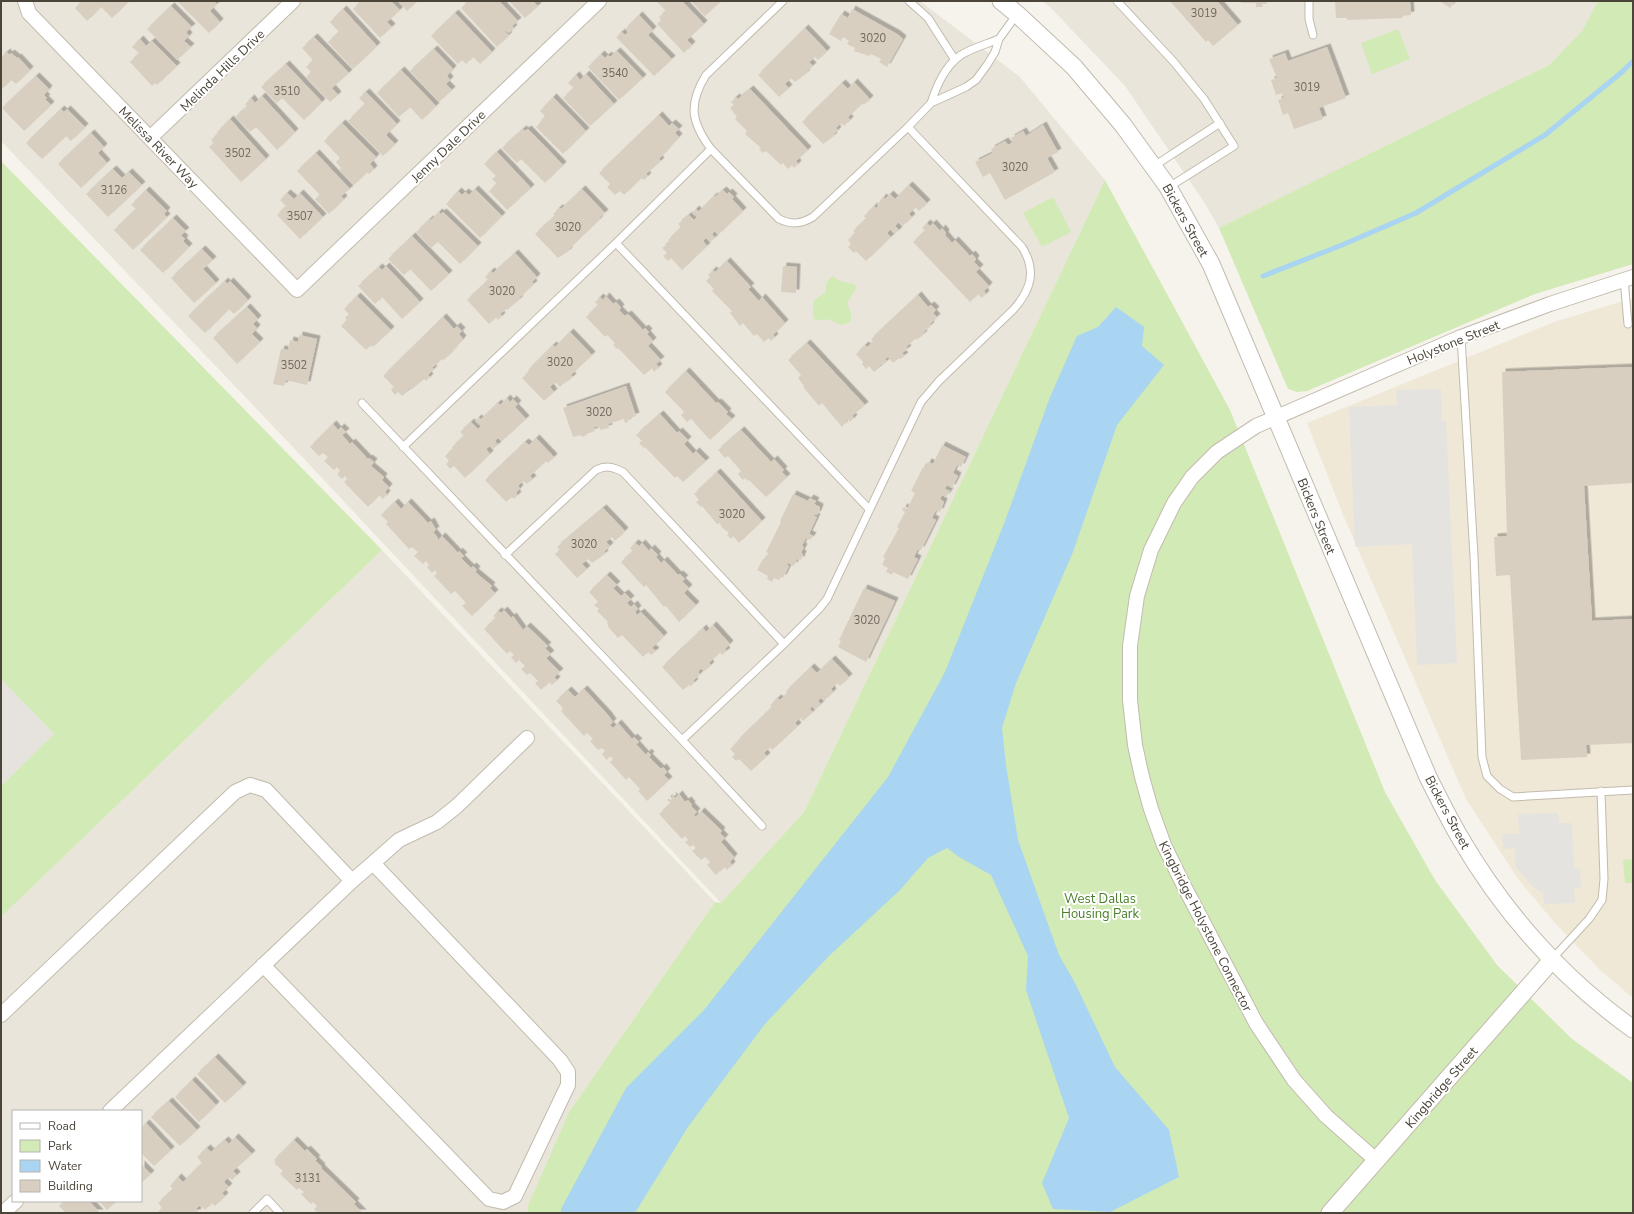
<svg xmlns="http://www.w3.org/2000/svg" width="1634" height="1214" viewBox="0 0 1634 1214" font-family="'Nunito Sans',sans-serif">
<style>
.residential{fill:#eae5da;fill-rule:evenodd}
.industrial{fill:#e6e2dd}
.education{fill:#efe8d6}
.green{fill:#d2eab5}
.parking{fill:#e5e3e0}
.water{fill:#a9d4f2}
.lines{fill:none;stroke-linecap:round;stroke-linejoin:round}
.stream{stroke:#a9d4f2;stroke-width:5}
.building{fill:#d8cfc1;filter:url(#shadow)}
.service-casing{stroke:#c2bbae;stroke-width:9}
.minor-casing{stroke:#c2bbae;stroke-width:16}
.tertiary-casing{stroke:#c2bbae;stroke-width:19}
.service{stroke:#fff;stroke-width:7}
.minor{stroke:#fff;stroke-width:14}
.tertiary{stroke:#fff;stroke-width:17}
.labels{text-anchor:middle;stroke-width:4;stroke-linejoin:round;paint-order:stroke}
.number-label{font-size:11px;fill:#6e675b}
.street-label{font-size:13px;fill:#4b4439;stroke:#fff}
.park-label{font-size:13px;fill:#4a7f2a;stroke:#fff}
</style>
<defs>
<filter id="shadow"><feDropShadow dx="3.5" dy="-3.5" stdDeviation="0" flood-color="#0004"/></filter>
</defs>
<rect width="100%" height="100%" fill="#f6f3ec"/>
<path class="residential" d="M1,1H920L1020,77L1105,180L804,812L721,903L290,444L1,141Z
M1042,1H1598L1582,31L1549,65L1219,228L1206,205L1125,86L1051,8Z
M382,550L715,902L569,1112L528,1205L527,1213H1V917ZM13,1111H141V1201H13Z"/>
<path class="industrial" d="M1,679L54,734L1,786Z"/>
<path class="education" d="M1633,298V998L1601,971L1554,922L1518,879L1466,799L1344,517L1307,423L1554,322Z"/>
<path class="green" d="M1598,1H1633V264L1535,294L1307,391L1297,392L1288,389L1219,228L1549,65L1582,31Z
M1398,29L1410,59L1372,74L1361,43Z
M1,161L382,550L1,917V786L54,734L1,679Z
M1105,180L1230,410L1385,792L1435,880L1497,965L1572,1039L1633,1083V1213H527L528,1205L569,1112L715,902L721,903L804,812Z
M1053,197L1071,232L1042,247L1023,213Z
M832,276L840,281L854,284L856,288L847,303L851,314V320C843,329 838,323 830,320C825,319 820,320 816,320L814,319L813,311L814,300L826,292V283Z
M1633,859V917L1632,883H1625L1623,860Z"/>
<path class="parking" d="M1441,389L1442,421H1446L1457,663L1417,665L1412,544L1355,547L1349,407L1397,405L1396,390Z
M1558,813L1559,823H1572L1574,868H1580L1581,888L1574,889L1575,903L1544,904L1543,893L1533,887L1515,866V848L1503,849L1502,834H1519L1518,814Z"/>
<path class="water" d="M1116,307L1144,327L1142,346L1164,365L1117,425L1073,552L1016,683L1002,728L1006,765L1018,840L1059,955L1075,983L1115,1067L1169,1130L1179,1177L1110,1212L1053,1209L1042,1183L1069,1118L1026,990L1028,956L991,875L959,857L947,848L928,858L899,891L829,956L765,1024L688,1127L635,1213H561V1209L626,1088L704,1010L888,777L945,672L1005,521L1050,397L1077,336L1098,327Z"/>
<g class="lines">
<path class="stream" d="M1263,276L1342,245L1416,213L1545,135L1622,72L1633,61"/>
</g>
<path class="building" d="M82,1H129L112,18L101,7L87,21L75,8Z
M177,1H214L217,4L210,11L220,22L209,33Z
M361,1H391L400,10L387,22L392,27L380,38L353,9Z
M398,1H417L407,11Z
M469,1H499L518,21L512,26L514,28L509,33L506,31L505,32L509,35L497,47L461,8Z
M509,1H533L538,6L525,18Z
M656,1H682L704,24L687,40L692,45L684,53L657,24L661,20L659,17L666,11Z
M691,1H721L705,16Z
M1170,1H1217L1238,25L1213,46L1208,40L1206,42Z
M1241,1H1266V3L1262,4L1263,7H1256V3H1241Z
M1335,1H1410L1411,15L1402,16L1403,18L1347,20V18H1336Z
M1440,1H1455L1450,8Z
M171,6L192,27L186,32L189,36L184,41L191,47L177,60L147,29Z
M343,9L377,46L353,69L328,42L339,32L330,22Z
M852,9L897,34L903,39L887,67L879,62L881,59L871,54L869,56L854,51L855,48L847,44L849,41L843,37L841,41L829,34L841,14L848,18Z
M455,13L492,52L480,64L473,57L466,64L462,60L458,64L431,36Z
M639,15L653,30L648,35L672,59L654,76L616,37L622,32L625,35L628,32L625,29Z
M805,28L827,51L818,60L815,57L809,62L813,66L806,72L807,73L795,82L791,78L785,84L789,88L779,97L758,75Z
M314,37L349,73L332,88L338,95L330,102L306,77L311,72L306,67L313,60L302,48Z
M140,39L146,46L152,41L177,66L157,85L155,83L152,86L130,62L139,53L132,47Z
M1327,47L1346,98L1319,108L1323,119L1294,129L1288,113L1283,115L1278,100L1284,98L1282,93L1276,95L1271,80L1277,78L1269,59L1285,53L1288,61Z
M434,49L453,69L447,76L450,80L446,84L452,90L439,102L410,71Z
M617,51L643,78L619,100L588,67L601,54L605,58L608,55L610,57Z
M7,52L9,55L11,53L17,58L18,57L30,70L16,84L11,80L1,90V57Z
M286,64L322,102L304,120L282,98L277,103L261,87Z
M401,70L436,106L422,120L410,107L399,117L377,93Z
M586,74L614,104L590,126L563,98L574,88L568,83L576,75L580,80Z
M36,76L49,89L44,95L47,98L45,99L51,105L24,131L2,108Z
M854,82L870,99L864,105L863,103L848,117L850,120L844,126L841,123L836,128L838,130L833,135L834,136L823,144L802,122L842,83L848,89Z
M750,89L808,150L796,161L798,164L794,168L792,165L788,169L783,163L781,165L766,151L763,153L759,149L761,148L745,134L747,131L735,119L737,117L730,108L734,105L731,102L736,97L738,99Z
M366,92L397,124L386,135L395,144L383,156L348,121L365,104L359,98Z
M262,96L295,132L277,150L256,127L250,132L235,117L247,107L245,104L251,98L255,103Z
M553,97L586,131L563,154L536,127L542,121L541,120L545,116L540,111Z
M61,109L64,112L67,109L85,127L71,141L66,136L42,159L26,143Z
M659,115L669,126L672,123L679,129L675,133L679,137L659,159L661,161L646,174L648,176L644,180L641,178L624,195L620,191L615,195L607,187L610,184L599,173Z
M230,119L266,159L241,182L209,147L214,143L211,140L218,133L217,132Z
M342,123L376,157L370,164L374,169L369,174L367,172L354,185L339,170L341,168L336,162L340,158L324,141Z
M1043,125L1058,152L1047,158L1055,172L1005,200L990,173L983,177L975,162L993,153L991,149L1005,141L1008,145L1013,142L1011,138L1023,131L1026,136Z
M523,129L525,131L528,129L563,165L545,183L521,159L517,163L502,148Z
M91,133L104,147L98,153L107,163L81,188L58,164Z
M497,152L531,188L507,210L489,191L497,184L492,179L496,176L484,164Z
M316,153L350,189L341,196L344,199L329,214L315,199L320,195L297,171Z
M113,169L122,178L129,172L142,185L108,217L86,194Z
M909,185L927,203L919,211L915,207L909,214L912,217L903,226L899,222L895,226L899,230L895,234L891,229L887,233L891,237L866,261L856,251L854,253L848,247L851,244L848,240L855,233L853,231L866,219L864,216L874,206L876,208L878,207L877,205L883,197L885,199L890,194L895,199Z
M475,189L502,216L480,238L446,204L458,191L462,195L465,192L469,195Z
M582,189L605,213L599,218L600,219L568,250L569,251L558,258L535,234L555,216L553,214L559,208L561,209Z
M146,190L167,211L164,214L167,217L133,250L114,230L136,209L131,205Z
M723,190L727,194L729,192L734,197L732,199L743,211L718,235L715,231L712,234L715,238L710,242L706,238L703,241L707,246L682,270L671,258L668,261L663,256L667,253L662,248L670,242L668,240L681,227L678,224L689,215L694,220L697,217L692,213L696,209L698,212L714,196L715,197Z
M287,193L294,199L300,193L323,217L300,239L277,215L286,206L280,200Z
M439,212L441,214L443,212L478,246L460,264L438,242L431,248L416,232L430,219L431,220Z
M173,218L186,231L181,235L185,239L183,241L189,247L163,273L140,250Z
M927,223L930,226L933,223L940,231L942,228L946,233L945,235L952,243L955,240L970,256L972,254L976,259L974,262L980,268L976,272L989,286L984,291L986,294L982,298L978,294L970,302L913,242L925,231L922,228Z
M412,236L449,274L431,291L410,269L404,275L388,259Z
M202,249L213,260L203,269L216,283L194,303L171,278Z
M515,253L537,277L532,282L534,284L519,298L520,299L507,310L506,309L500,314L502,316L498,320L496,317L489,324L467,300L488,280L485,277L491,271L493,273Z
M727,261L751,287L748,289L759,301L762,297L785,323L773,335L775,337L771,341L769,338L764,342L757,334L754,336L743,323L740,326L730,313L732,311L712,291L714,289L706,281L710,277L708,275L713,270L715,272Z
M386,266L420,302L402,319L382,297L375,304L358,286L379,267L382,270Z
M783,266L797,267L796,293L781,292Z
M225,281L227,284L230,281L248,300L234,314L229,309L205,333L188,316Z
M918,295L928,307L931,305L936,310L933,313L937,317L930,324L931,325L923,333L924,334L917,340L916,338L906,347L908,349L902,353L905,356L900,359L899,358L893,363L888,357L885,359L887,361L882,366L880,364L879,366L880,367L874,372L869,366L866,369L862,364L863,362L856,354L865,345L867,347L873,342L871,339Z
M357,296L391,330L373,347L371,345L366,350L341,326L347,320L345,318L349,314L344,309Z
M606,296L613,304L616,302L621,308L619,310L625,316L628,314L643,330L645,328L649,332L647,334L653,341L648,346L661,360L656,364L659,367L654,372L652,368L644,375L618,348L617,349L613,345L615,343L607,335L605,337L586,317L598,305L595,302L600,297L603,300Z
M247,307L258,319L253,324L257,328L252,334L260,342L237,364L213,338Z
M443,317L454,329L457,326L462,331L459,334L463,339L444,360L442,359L432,368L434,369L428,375L430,377L426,381L424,379L411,390L409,388L407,390L408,391L402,396L398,392L395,395L391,390L394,387L383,376Z
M570,332L592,355L571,375L573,377L567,382L566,381L560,387L555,382L550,387L554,392L544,401L522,378L529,372L528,370L553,345L555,347Z
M299,335L317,339L307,385L286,380L284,386L273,384L281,349L288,350L290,340L298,342Z
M807,343L865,405L852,416L854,418L850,422L848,419L842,427L822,403L819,406L803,387L804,386L798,378L801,375L788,360Z
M1633,367V483L1584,486L1592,621L1633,619V743L1586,745L1587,757L1521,760L1510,575L1496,576L1494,537L1507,536L1502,372Z
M686,371L716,403L718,402L728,412L726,414L732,419L710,440L691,419L687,422L681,415L684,412L665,392Z
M626,386L636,416L628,419V422L625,423L624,419L608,424L609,428L600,430L599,426L594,427L595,431L586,434L587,435L582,437L581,435L573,437L563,408Z
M507,398L510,402L513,399L518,404L515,407L526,419L502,441L498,438L495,441L498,445L493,449L490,446L486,449L490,454L465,478L454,466L450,469L446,464L449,461L445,456L453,449L452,447L464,436L460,432L471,422L478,429L481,426L475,421L478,418L480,420L498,403L500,405Z
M660,414L677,433L679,431L688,440L684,444L693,454L696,451L706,461L683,482L677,476L675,478L645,447L644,448L639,443L642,441L636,435Z
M333,424L338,430L341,427L346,432L342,435L350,444L352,442L368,459L369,458L374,462L371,466L384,477L382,480L389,487L385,492L387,494L383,499L379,495L368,507L344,482L347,479L345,476L342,479L337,474L340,471L337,467L334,470L324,461L328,457L323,453L319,456L310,447Z
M741,430L771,462L774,459L784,470L782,472L787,477L766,497L749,480L748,481L745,478L743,480L738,474L741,471L728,456L725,458L718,450Z
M536,438L554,457L548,463L546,461L530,476L533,479L527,484L523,481L518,486L520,488L516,493L518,495L514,499L512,497L506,502L485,480L525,442L529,445Z
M942,445L966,457L961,467L957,465L953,473L958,476L952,488L947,485L945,489L950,491L946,497L942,495L940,499L944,502L940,512L936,510L932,518L936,520L921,550L918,549L914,557L918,559L908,579L893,572L892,575L886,572L888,568L882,565L885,558L883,557L899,528L897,527L905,512L902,510L904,507L907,509L915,493L911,491L923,467L925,468L928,462L933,464Z
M717,472L762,521L739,543L733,536L731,539L727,535L729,533L721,527L722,526L719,523L717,524L702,506L701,507L696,502L699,500L694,494Z
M793,494L808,501L810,498L816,501L814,504L820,507L819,511L817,515L815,514L814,516L817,517L809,534L813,536L810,540L806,538L802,546L804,547L801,553L803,554L801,560L797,559L794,566L788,563L787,565L789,566L783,578L781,577L779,580L774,578L772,582L767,579L768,576L757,570L763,559L765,560L768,553L766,552L781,522L780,521Z
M395,502L401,509L408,502L428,523L431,521L436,530L433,532L438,538V540L442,536L458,553L459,551L464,556L461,558L471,568L473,566L477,570L475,572L492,586L490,588L495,593L472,616L462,606L466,603L455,591L451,594L434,576L437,573L435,570L432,573L427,567L429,565L426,561L423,564L414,556L418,552L412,547L409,549L386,524L388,522L381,515Z
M603,508L625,531L615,541L612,537L606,542L610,546L604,552L605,554L592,563L588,559L582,564L587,569L577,578L555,554L560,550L557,547Z
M635,543L639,546L642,543L649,551L651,548L658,555L656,557L661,563L664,560L678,575L680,574L685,579L682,581L689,588L684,593L696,605L679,622L666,606L664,607L646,585L644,587L621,562L633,551L630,548Z
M607,575L617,585L613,588L621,596L625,593L631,599L627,603L631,607L634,604L638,609L635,612L637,615L641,612L664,636L652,648L656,651L651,655L648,652L643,657L622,635L618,638L609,628L607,623L608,622L597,611L599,609L594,605L598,602L589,592Z
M864,588L895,601L866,662L838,647L841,641L839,640Z
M504,610L511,618L513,616L523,630L527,626L548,646L545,648L551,654L546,658L560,672L554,677L557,680L552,685L549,682L541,690L535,683L538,681L530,673L527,675L521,669L525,666L519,660L516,663L511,657L514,655L510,651L507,654L484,629L496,618L493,616L498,611L501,613Z
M713,625L730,644L725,649L727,651L722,655L720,652L709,663L711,665L705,671L702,668L698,672L700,674L693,681L695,682L691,686L689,685L683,690L662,667L703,628L706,632Z
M832,659L849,677L840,686L837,683L831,689L833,692L824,701L821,698L818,701L821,704L815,710L812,706L810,709L813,712L803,721L800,718L795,723L798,726L772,750L770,747L764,753L767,756L751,771L739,759L736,761L732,757L735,754L730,749L738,742L737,741L772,707L770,705L778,698L780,700L787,693L786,691L811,667L817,673Z
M584,689L608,715L613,722L610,725L613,728L618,723L632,739L634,737L639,742L636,744L646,755L648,752L651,755L649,757L661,769L663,767L667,772L664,775L669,780L647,801L638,791L640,789L629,777L626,780L610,762L613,759L610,756L607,760L602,754L605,751L602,748L598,750L590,741L593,739L587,733L584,736L561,711L563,708L556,701L568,690L575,697Z
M679,794L685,802L688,800L692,805L691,806L697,812L694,815L696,817L701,811L722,831L720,833L725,838L721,842L734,857L730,862L732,865L727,870L724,867L716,875L707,865L710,862L705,857L701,860L692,851L696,848L693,845L690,847L685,842L688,840L685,836L682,839L659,814L671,803L667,800L669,798L670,800L673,798L672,795L675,798Z
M215,1057L243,1086L225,1103L197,1074Z
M192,1080L216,1105L199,1122L175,1097Z
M169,1101L197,1130L180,1146L151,1117Z
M146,1123L171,1150L154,1166L141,1153V1128Z
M235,1137L252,1154L233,1171L237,1175L232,1180L228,1177L224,1182L229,1187L222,1193L225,1196L215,1206L212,1203L205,1210L200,1205L196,1209L198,1211L197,1213H157L162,1208L158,1203L173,1189L170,1186L178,1177L183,1182L202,1163L197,1157L207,1148L211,1152L225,1140L229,1144Z
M294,1140L305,1151L307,1149L317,1159L315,1160L322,1167L321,1168L356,1202L354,1204L363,1213H318L314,1209L317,1206L313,1202L311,1204L301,1194L304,1192L299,1188L297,1190L280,1174L283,1171L274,1163L276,1162L274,1160Z
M141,1164L151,1174L141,1183Z
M64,1201H89L100,1213H66L59,1206Z
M99,1201H116L107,1210Z"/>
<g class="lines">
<g class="service-casing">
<path id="service" d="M909,1L928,18L955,60
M1117,1L1173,61L1204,99L1234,146L1169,187
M1309,1V19L1313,35
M931,103C937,85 945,66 961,55C972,48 987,44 999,39
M711,149C691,122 688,104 706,75L783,1
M1154,166L1220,123
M616,243L869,509
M1624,279L1628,324
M1461,337L1474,556L1482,757L1487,776L1500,789L1513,797L1633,790
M362,403L682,740L784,644L819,609L827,599L921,402L939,381L1013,310C1031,290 1037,271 1022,247L908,127L931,103L966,87L976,80L987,65L995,52L999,39L1017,14
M403,447L616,243L711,149L779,219C792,225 801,224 813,217L908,127
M505,555L596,470C606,465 613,467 623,472L784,644
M682,740L762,826
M1553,958L1589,919L1602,900L1604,879L1601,791
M253,1213L267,1199L280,1213"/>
</g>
<g class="minor-casing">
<path id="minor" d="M25,1L29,13L297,290L599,1
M150,138L293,1
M373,863L399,840L437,822L457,806L527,738
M263,965L489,1199L503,1202L515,1196L568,1085V1072L560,1060L373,863L352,881
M1,1015L235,792L250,785L266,790L352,881L110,1111
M1377,1161L1326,1116L1294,1080L1256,1023L1184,886L1164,845L1151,809L1142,777L1135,745L1130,700V646L1137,596L1151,550L1174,503L1192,477L1217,452L1256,426L1461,337L1550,304L1633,277
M3,1213L16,1201"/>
</g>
<g class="tertiary-casing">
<path id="tertiary" d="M1001,1L1017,14L1074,67L1123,125L1168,187L1211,264L1428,777C1438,797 1448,817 1459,836C1503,912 1562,978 1633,1029
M1330,1213L1552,960"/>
</g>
<use href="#service" class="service"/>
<use href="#minor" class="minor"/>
<use href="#tertiary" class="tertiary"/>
</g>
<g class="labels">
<g class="number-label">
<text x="1204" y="17">3019</text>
<text x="873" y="42">3020</text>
<text x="615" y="77">3540</text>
<text x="1307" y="91">3019</text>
<text x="287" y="95">3510</text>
<text x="238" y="157">3502</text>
<text x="1015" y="171">3020</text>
<text x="114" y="194">3126</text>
<text x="300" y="220">3507</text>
<text x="568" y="231">3020</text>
<text x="502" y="295">3020</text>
<text x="560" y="366">3020</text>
<text x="294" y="369">3502</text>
<text x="599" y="416">3020</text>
<text x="732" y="518">3020</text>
<text x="584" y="548">3020</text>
<text x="867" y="624">3020</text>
<text x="308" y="1182">3131</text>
</g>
<g class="street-label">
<text transform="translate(222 70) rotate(-44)" y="5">Melinda Hills Drive</text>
<text transform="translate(448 146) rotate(-44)" y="5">Jenny Dale Drive</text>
<text transform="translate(159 147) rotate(46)" y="5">Melissa River Way</text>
<text transform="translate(1186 220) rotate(61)" y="5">Bickers Street</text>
<text transform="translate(1453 342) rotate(-22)" y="5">Holystone Street</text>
<text transform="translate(1317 516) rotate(68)" y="5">Bickers Street</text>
<text transform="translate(1448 812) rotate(62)" y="5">Bickers Street</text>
<text transform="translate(1206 926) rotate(63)" y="5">Kingbridge Holystone Connector</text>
<text transform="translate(1441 1087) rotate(-49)" y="5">Kingbridge Street</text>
</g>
<g class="park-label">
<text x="1100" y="903">West Dallas<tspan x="1100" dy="15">Housing Park</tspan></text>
</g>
</g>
<rect width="1634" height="1214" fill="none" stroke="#4b4439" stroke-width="4"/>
<rect x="12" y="1110" width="130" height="92" fill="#ffffff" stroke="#b7b4b0"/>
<rect x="20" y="1123" width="20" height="6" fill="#ffffff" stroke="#b7b4b0"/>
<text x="48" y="1130" font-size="12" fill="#4b4439">Road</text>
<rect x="20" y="1140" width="20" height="12" fill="#d2eab5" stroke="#b7b4b0"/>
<text x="48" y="1150" font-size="12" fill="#4b4439">Park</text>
<rect x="20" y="1160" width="20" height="12" fill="#a9d4f2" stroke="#b7b4b0"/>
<text x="48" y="1170" font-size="12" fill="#4b4439">Water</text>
<rect x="20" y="1180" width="20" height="12" fill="#d8cfc1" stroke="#b7b4b0"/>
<text x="48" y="1190" font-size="12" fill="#4b4439">Building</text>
</svg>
